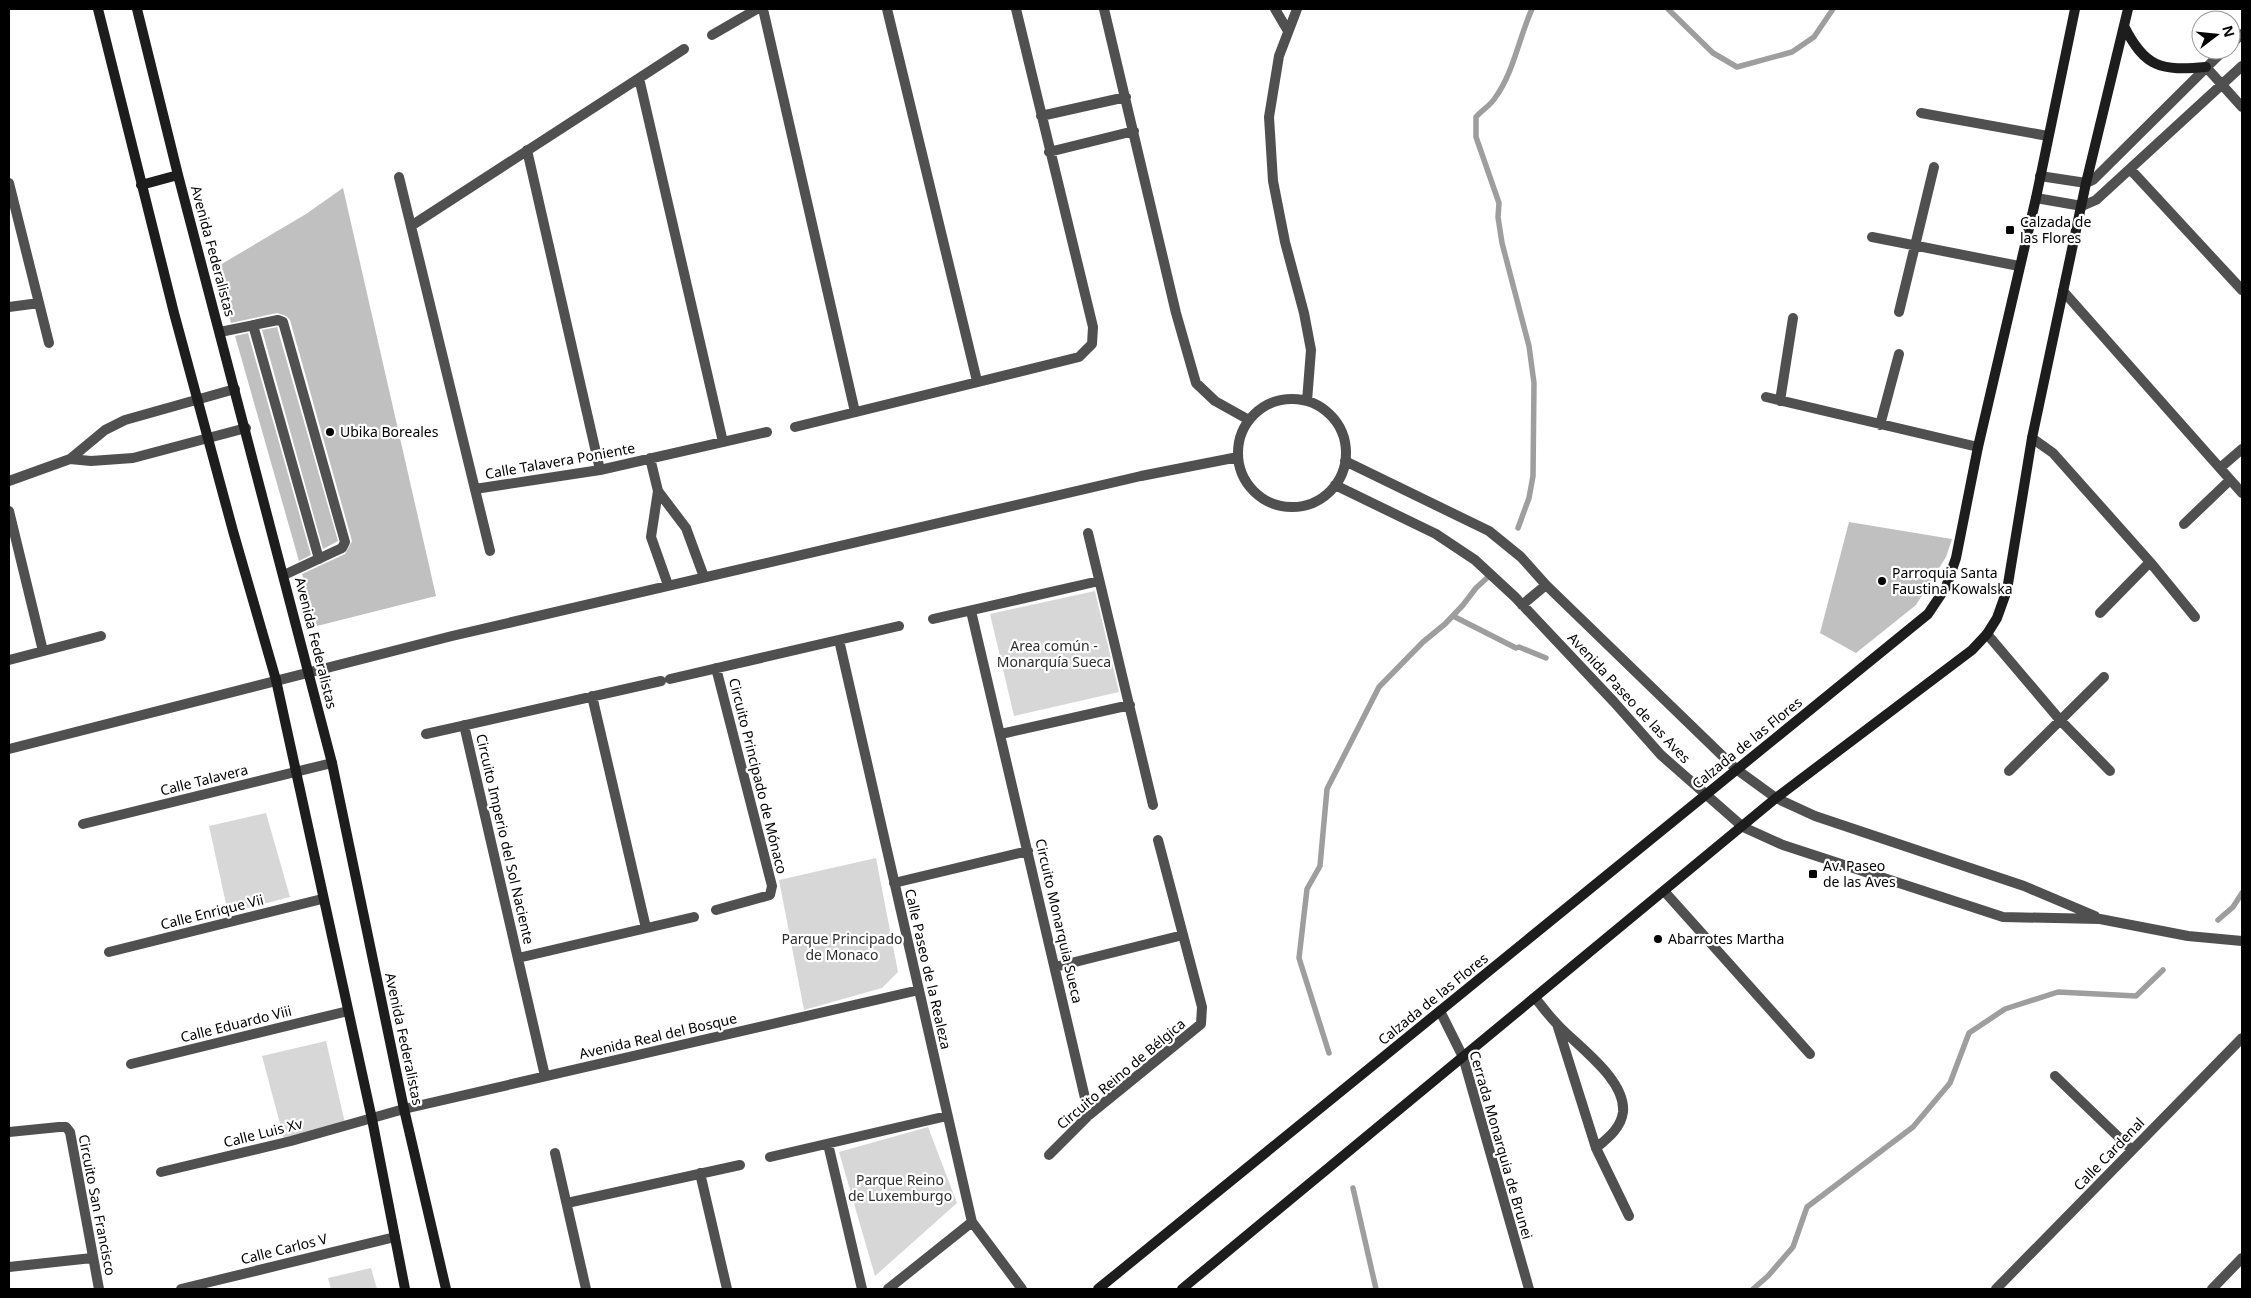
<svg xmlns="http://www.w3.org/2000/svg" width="2251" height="1298" viewBox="0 0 2251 1298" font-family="'Noto Sans',sans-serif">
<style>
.green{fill:#d7d7d7}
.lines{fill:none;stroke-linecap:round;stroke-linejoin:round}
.stream{stroke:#9e9e9e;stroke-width:5.5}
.building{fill:#c0c0c0}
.lane{stroke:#505050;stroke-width:10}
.street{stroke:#505050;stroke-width:10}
.secondary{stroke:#1d1d1d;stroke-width:10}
.poi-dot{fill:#000;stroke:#fff;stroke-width:2}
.labels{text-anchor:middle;stroke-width:4.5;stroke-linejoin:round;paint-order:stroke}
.poi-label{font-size:14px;fill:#000;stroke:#fff;text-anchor:start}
.street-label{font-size:14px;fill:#000;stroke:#fff}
.park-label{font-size:14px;fill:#2e2e2e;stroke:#fff}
</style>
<rect width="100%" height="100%" fill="#fff"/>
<path class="green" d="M1095,591L1119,692L1014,716L990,614Z
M266,813L290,897L228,913L209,826Z
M876,858L898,972L882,988L804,1010L779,880Z
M326,1041L345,1123L284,1139L262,1056Z
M928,1127L957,1203L875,1276L839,1152Z
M371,1268L377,1289H331L328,1278Z"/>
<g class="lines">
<path class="stream" d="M1668,9L1713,53L1737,67L1792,52L1814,37L1833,9
M1518,528L1529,498L1533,476L1534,383L1529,346L1502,243L1498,217L1499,203L1476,137V117C1482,110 1491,105 1495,98C1514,72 1519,37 1532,9
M1453,616L1516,648L1519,647L1546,658
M2218,920L2233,907L2242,893
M1329,1053L1299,958L1307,889L1320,866L1327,789L1379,687L1423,642L1445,624L1463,605L1476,588L1487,578
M1353,1188L1376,1289
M1753,1289L1768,1276L1793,1247L1807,1207L1913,1127L1950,1083L1969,1033L2005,1009L2058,992L2136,996L2163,970"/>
</g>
<path class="building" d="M343,188L436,596L317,626L302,574L345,554L352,541L290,320L286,316L277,313L231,323L215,268L306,214Z
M277,327L338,541L323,549L262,330Z
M248,333L311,555L299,561L235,336Z
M1849,522L1952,539L1946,557L1916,605L1856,653L1820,633Z"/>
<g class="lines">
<path class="lane" d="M253,325L319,559
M220,332L278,320L283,322L345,542L342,548L284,575"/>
<path class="street" d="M763,9L855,412
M887,9L977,381
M1104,9L1176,313L1196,383L1215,401L1249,420
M1275,9L1288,31
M1297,9L1279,56L1269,117L1273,181L1285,242L1304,313L1311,350L1307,401
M712,35L757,9
M2231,44L2242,34
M2206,67L2242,107
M639,78L723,442
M1921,113L2048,136
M1041,116L1126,97
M527,150L600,470
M1049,152L1134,131
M2130,169L2242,290
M2040,176L2086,183L2093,180L2224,50
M399,177L490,551
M9,183L49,343
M2036,198L2082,206L2096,200L2242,66
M411,226L684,49
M1872,237L2019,266
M2063,291L2242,493
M9,307L39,303
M1899,312L1934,167
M1766,397L1978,447
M1238 453a54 54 0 1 1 108 0a54 54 0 1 1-108 0Z
M1780,401L1793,318
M1880,425L1899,354
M795,427L1079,357L1092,344L1093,327L1016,9
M2032,438L2053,453L2150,562L2195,617
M650,458L658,491L686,528L704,577
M70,459L105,430L125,420L235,389
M1345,461L1489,531L1521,557L1546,585L1736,769L1776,798L1815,816L2024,886L2095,916
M2220,468L2242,449
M9,481L70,459L91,461L133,458L246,428
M1335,485L1436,534L1475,560L1515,597L1614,702L1661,755L1743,827L1783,845L2003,917L2100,919L2188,936L2242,941
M475,489L600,470L767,432
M658,491L651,537L668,585
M9,511L43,651
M2184,524L2230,480
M1088,533L1153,805
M1522,605L1546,585
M971,611L1089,1115
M2100,613L2150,562
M933,619L1099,581
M1987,634L2060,720L2110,771
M839,640L972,1222L1022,1289
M9,660L101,636
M670,679L899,626
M592,696L646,928
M464,725L545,1076
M426,734L661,681
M1001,734L1130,705
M9,749L452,636L1141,476L1238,457
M2009,771L2104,677
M83,824L332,763
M894,883L1028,851
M1664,891L1810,1054
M716,910L770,895L772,886L716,668
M109,952L322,899
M518,958L694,917
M1055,967L1183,935
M1535,998C1542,1006 1549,1016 1557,1024C1577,1046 1626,1079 1623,1112C1621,1128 1608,1138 1596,1148
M1440,1011L1463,1057L1529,1289
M1557,1024L1596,1148L1629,1216
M131,1064L348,1011
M2055,1076L2132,1150
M9,1132L59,1127H66L70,1132L99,1289
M828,1144L862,1289
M555,1153L586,1289
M1049,1155L1089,1115L1201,1024L1202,1007L1158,840
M770,1157L947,1116
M161,1172L291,1141L404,1109L919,990
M700,1173L727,1289
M567,1203L740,1165
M9,1267L92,1258
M181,1289L395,1237
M888,1289L972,1222
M1996,1289L2242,1038
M2212,1289L2242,1258"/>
<path class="secondary" d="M98,9L174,313L233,531L276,680L372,1119L405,1289
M137,9L178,175L332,763L404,1109L446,1289
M2124,26C2145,68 2161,71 2206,67
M141,185L178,175
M1098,1289L1928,614L1946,587L1956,558L1978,447L2036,198L2075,9
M1182,1289L1776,798L1972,650L1987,634L1997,618L2007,590L2032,438L2086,183L2128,9"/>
</g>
<g class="poi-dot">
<rect x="2005" y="225" width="10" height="10" rx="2.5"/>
<circle cx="330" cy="432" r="5"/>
<circle cx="1882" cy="581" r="5"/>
<rect x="1808" y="869" width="10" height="10" rx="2.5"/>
<circle cx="1658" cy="939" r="5"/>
</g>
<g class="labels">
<g class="poi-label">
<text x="2020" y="227">Calzada de<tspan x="2020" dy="16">las Flores</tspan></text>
<text x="340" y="437">Ubika Boreales</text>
<text x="1892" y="578">Parroquia Santa<tspan x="1892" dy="16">Faustina Kowalska</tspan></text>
<text x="1823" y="871">Av. Paseo<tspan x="1823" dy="16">de las Aves</tspan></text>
<text x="1668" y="944">Abarrotes Martha</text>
</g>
<g class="street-label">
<text transform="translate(213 251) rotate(75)" y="5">Avenida Federalistas</text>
<text transform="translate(560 461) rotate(-10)" y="5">Calle Talavera Poniente</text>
<text transform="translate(316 643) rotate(76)" y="5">Avenida Federalistas</text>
<text transform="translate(1629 698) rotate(47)" y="5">Avenida Paseo de las Aves</text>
<text transform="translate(1747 743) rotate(-39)" y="5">Calzada de las Flores</text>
<text transform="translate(758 776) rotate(76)" y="5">Circuito Principado de Mónaco</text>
<text transform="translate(204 780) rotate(-14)" y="5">Calle Talavera</text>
<text transform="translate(505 839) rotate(77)" y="5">Circuito Imperio del Sol Naciente</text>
<text transform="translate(212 912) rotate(-14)" y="5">Calle Enrique Vii</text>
<text transform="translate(1059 921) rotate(77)" y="5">Circuito Monarquia Sueca</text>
<text transform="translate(928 969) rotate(77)" y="5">Calle Paseo de la Realeza</text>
<text transform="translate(1433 999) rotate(-39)" y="5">Calzada de las Flores</text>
<text transform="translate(236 1024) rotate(-14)" y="5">Calle Eduardo Viii</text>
<text transform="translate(658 1036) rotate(-13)" y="5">Avenida Real del Bosque</text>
<text transform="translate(404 1039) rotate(78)" y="5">Avenida Federalistas</text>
<text transform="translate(1121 1074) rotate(-40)" y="5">Circuito Reino de Bélgica</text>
<text transform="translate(263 1133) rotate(-14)" y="5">Calle Luis Xv</text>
<text transform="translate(1501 1145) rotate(74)" y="5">Cerrada Monarquia de Brunei</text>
<text transform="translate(2109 1154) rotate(-46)" y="5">Calle Cardenal</text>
<text transform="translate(97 1205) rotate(79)" y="5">Circuito San Francisco</text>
<text transform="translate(284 1249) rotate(-14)" y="5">Calle Carlos V</text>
</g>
<g class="park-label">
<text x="1054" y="651">Area común -<tspan x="1054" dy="16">Monarquía Sueca</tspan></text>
<text x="842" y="944">Parque Principado<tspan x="842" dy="16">de Monaco</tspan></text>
<text x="900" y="1185">Parque Reino<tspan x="900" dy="16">de Luxemburgo</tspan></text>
</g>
</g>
<rect width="2251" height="1298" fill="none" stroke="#000000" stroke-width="20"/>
<g transform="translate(2216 35) rotate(74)"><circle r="24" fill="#ffffff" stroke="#999999"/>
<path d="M0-4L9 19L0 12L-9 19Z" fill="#000000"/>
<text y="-8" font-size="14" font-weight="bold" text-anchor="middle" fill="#000000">N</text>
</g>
</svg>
